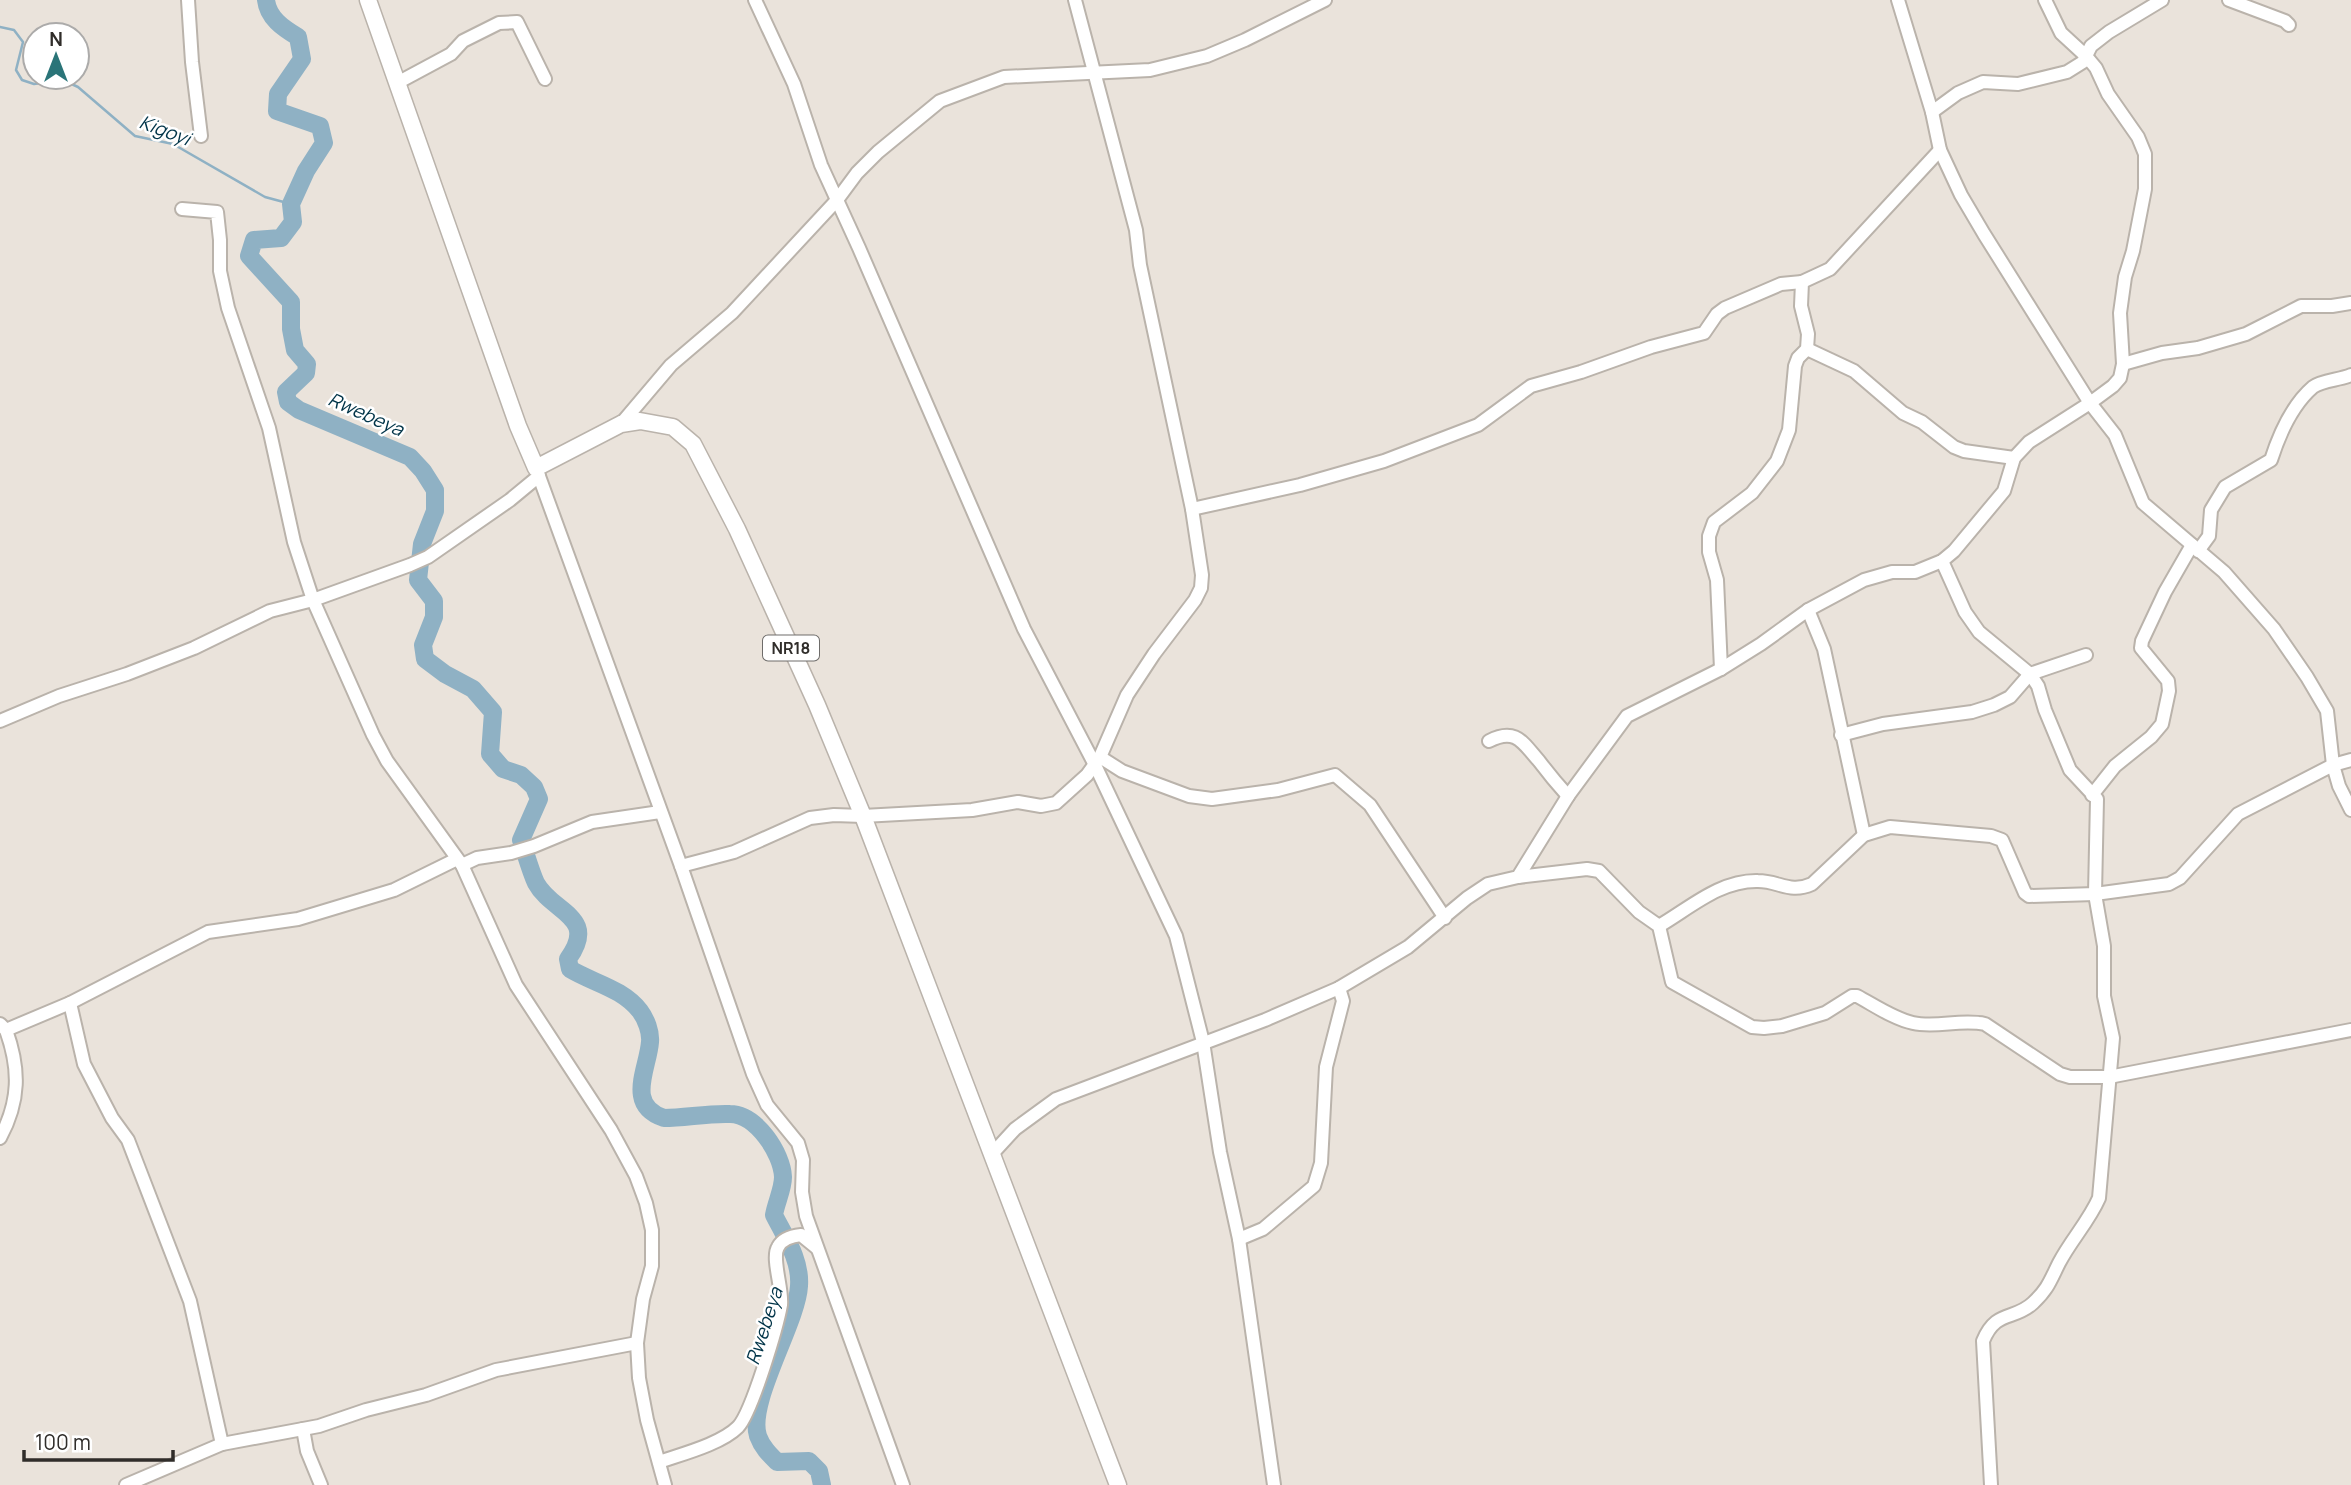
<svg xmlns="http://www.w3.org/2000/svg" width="2351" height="1485" font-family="Manrope,sans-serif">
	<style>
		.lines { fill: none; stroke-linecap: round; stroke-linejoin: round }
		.stream { stroke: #8fb1c4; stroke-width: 2.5 }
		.river { stroke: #8fb1c4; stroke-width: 18 }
		.minor-casing { stroke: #bab3ab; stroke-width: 16 }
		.major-casing { stroke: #bab3ab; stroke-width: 19 }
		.minor { stroke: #fff; stroke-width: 12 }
		.major { stroke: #fff; stroke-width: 16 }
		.labels { text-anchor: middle; stroke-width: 5; stroke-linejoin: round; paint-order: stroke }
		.shield { fill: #fff; stroke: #6e6c6a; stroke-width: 2 }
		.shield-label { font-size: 16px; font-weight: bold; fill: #302d2a }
		.water-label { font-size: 19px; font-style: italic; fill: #013448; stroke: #fff }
	</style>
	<rect width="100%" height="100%" fill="#eae3db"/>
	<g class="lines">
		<!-- stream -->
		<path class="stream" d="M0,27L14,30L23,42L16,70L22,80L34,84L63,80L78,87L135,136L173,144L265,197L291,204"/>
		<!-- river -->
		<path class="river" d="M266,0C268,18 283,28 298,37L302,59L278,94L277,111L320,126L324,143L306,171L291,204L293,222L281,238L254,240L249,256L291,302V329L295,350L307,364L306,373L286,392L288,402L299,410L410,457L423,471L435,490V511L422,544L418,580L434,601V617L423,645L425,659L445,674L473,689L493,712L490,754L503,769L521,775L534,787L539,799L521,840C526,854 530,870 536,883C552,913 599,916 568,959L570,969C593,983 622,988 640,1011C646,1019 651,1032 650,1042C648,1069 625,1105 664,1118C685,1118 708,1113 730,1114C756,1114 782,1153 783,1177C783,1189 776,1203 774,1215C785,1237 801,1260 799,1286C797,1323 747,1402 758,1436C762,1447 769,1454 777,1462L809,1461L819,1471L822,1485"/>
		<!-- minor casing -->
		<g class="minor-casing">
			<g id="minor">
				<path d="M188,0L192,62L201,136"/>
				<path d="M755,0L794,84L821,165L859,248L1024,629L1094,763L1176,936L1203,1042L1220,1152L1239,1239L1274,1485"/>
				<path d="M2045,0L2061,33L2086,56L2096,68L2108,94L2138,137L2145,154V189L2133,251L2125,277L2120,313L2123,364L2120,378L2113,386L2090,403L2115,435L2143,503L2224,572L2274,629L2307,677L2327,711L2333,765L2339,786L2351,810"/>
				<path d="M2229,0L2285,21L2289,25"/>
				<path d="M397,83L451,54L463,41L499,23L517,22L545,79"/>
				<path d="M1932,112L1958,93L1983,82L2018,84L2067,72L2083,62L2091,46L2109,32L2162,0"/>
				<path d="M182,209L217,212L220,240V271L228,308L269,428L294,542L313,600L373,735L387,761L462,865L516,985L611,1130L636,1176L646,1203L652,1230V1266L643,1299L637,1343L639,1378L647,1420L665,1485"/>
				<path d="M1807,349L1854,371L1903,413L1922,422L1954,447L1964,451L2014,458"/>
				<path d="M2123,364L2162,353L2198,348L2246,334L2301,306H2332L2351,303"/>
				<path d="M621,424L671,365L732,313L837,200L857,173L878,152L940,101L1004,77L1150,70L1207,56L1245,40L1325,0"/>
				<path d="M536,468L681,866L753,1074L767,1105L798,1143L803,1160L802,1192L806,1216L903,1485"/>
				<path d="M1192,509L1300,485L1384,461L1478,425L1531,386L1581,372L1651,347L1704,333L1717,314L1725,308L1781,284L1802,282"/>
				<path d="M2198,551L2209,536L2211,510L2225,487L2271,460C2279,435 2292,405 2313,387C2322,380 2340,380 2351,375"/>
				<path d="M1942,561L1965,612L1979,632L2030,674L2038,686L2045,710L2070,770L2097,799L2095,894L2104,946V996L2113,1038L2099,1198C2089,1221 2071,1240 2059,1263C2050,1281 2048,1289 2033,1303C2014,1321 1996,1309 1983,1341L1991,1485"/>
				<path d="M1808,610L1824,649L1864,835"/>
				<path d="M1721,669L1717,580L1709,552V536L1714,522L1752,493L1777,461L1789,430L1795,366L1798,358L1807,349L1808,334L1801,306L1802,282L1830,269L1940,150"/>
				<path d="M0,721L59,696L127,674L194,648L270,611L313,600L410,565L428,557L510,500L539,476"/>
				<path d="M1841,735L1883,724L1972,712L1994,705L2010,697L2030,674L2086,655"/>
				<path d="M1489,741C1516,727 1523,743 1539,761C1548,773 1558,785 1568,796"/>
				<path d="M1100,757L1122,771L1189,796L1212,799L1278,790L1335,775L1370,805L1445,918"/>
				<path d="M2092,795L2115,766L2151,737L2162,724L2169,691L2168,681L2141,648L2142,641L2165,592L2192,545"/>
				<path d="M462,865L477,858L511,853L534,846L592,822L660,812"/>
				<path d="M681,866L734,852L810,818L834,815L863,816L972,810L1018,802L1041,806L1056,803L1087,775L1100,757L1127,695L1154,654L1195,600L1201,588L1202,575L1192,509L1140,265L1136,230L1075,0"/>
				<path d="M1518,877L1587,869L1599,871L1639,912L1659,926L1672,982L1752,1027L1764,1028L1782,1026L1825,1013L1852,996H1857C1874,1005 1894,1019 1913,1023C1936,1028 1961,1019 1985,1024L2060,1074L2070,1077H2109L2351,1030"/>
				<path d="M1659,926C1690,908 1720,880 1758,881C1779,881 1790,894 1812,884L1864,835L1890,827L1991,836L2002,840L2025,893L2029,896L2095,894L2169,884L2180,878L2238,814L2333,765L2351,760"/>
				<path d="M70,1003L84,1064L112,1118L128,1140L190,1301L222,1444"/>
				<path d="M0,1024L6,1030L70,1003L208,932L298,919L394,890L457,859"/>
				<path d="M0,1138C20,1101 20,1069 6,1030"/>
				<path d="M992,1154L1015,1129L1056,1099L1265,1020L1339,988L1408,947L1467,898L1488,884L1518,877L1568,796L1627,716L1721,669L1761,644L1808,610L1864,580L1892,572H1915L1942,561L1954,551L2004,491L2014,458L2029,442L2090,403L1984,234L1961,195L1940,150L1932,112L1898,0"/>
				<path d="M1239,1239L1263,1229L1314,1186L1321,1163L1326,1067L1343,1001L1339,988"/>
				<path d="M303,1429L307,1451L321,1485"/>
				<path d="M659,1462C682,1454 721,1444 738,1427C752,1412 777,1327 781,1305C783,1289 771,1258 778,1247C782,1239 792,1236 801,1235L817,1248"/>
				<path d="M126,1485L222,1444L319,1426L366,1410L426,1395L496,1370L637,1343"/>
			</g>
		</g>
		<!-- major casing -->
		<g class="major-casing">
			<path id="major" d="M368,0L518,426L536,468L621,424L640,421L673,427L693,444L737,529L817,705L863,816L1118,1485"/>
		</g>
		<!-- minor -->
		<use href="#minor" class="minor"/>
		<!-- major -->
		<use href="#major" class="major"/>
	</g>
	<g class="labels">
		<!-- shield labels -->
		<rect class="shield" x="763" y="635.5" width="56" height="25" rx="5"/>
		<g class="shield-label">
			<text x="791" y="654">NR18</text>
		</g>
		<!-- water labels -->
		<g class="water-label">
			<text transform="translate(165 130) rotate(21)" y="7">Kigoyi</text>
			<text transform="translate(366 414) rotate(24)" y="7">Rwebeya</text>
			<text transform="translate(764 1326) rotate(-72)" y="7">Rwebeya</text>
		</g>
	</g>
	<!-- north arrow -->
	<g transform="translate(56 56)"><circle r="33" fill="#ffffff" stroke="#acabaa" stroke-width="2"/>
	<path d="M0-5L12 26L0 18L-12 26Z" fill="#2a7478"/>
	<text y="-10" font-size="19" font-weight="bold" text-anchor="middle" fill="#302d2a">N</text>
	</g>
	<!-- scale -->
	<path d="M24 1450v10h149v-10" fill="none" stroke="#302d2a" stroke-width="3.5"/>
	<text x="35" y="1450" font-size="21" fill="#302d2a" stroke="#ffffff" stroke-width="5" paint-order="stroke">100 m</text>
</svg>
